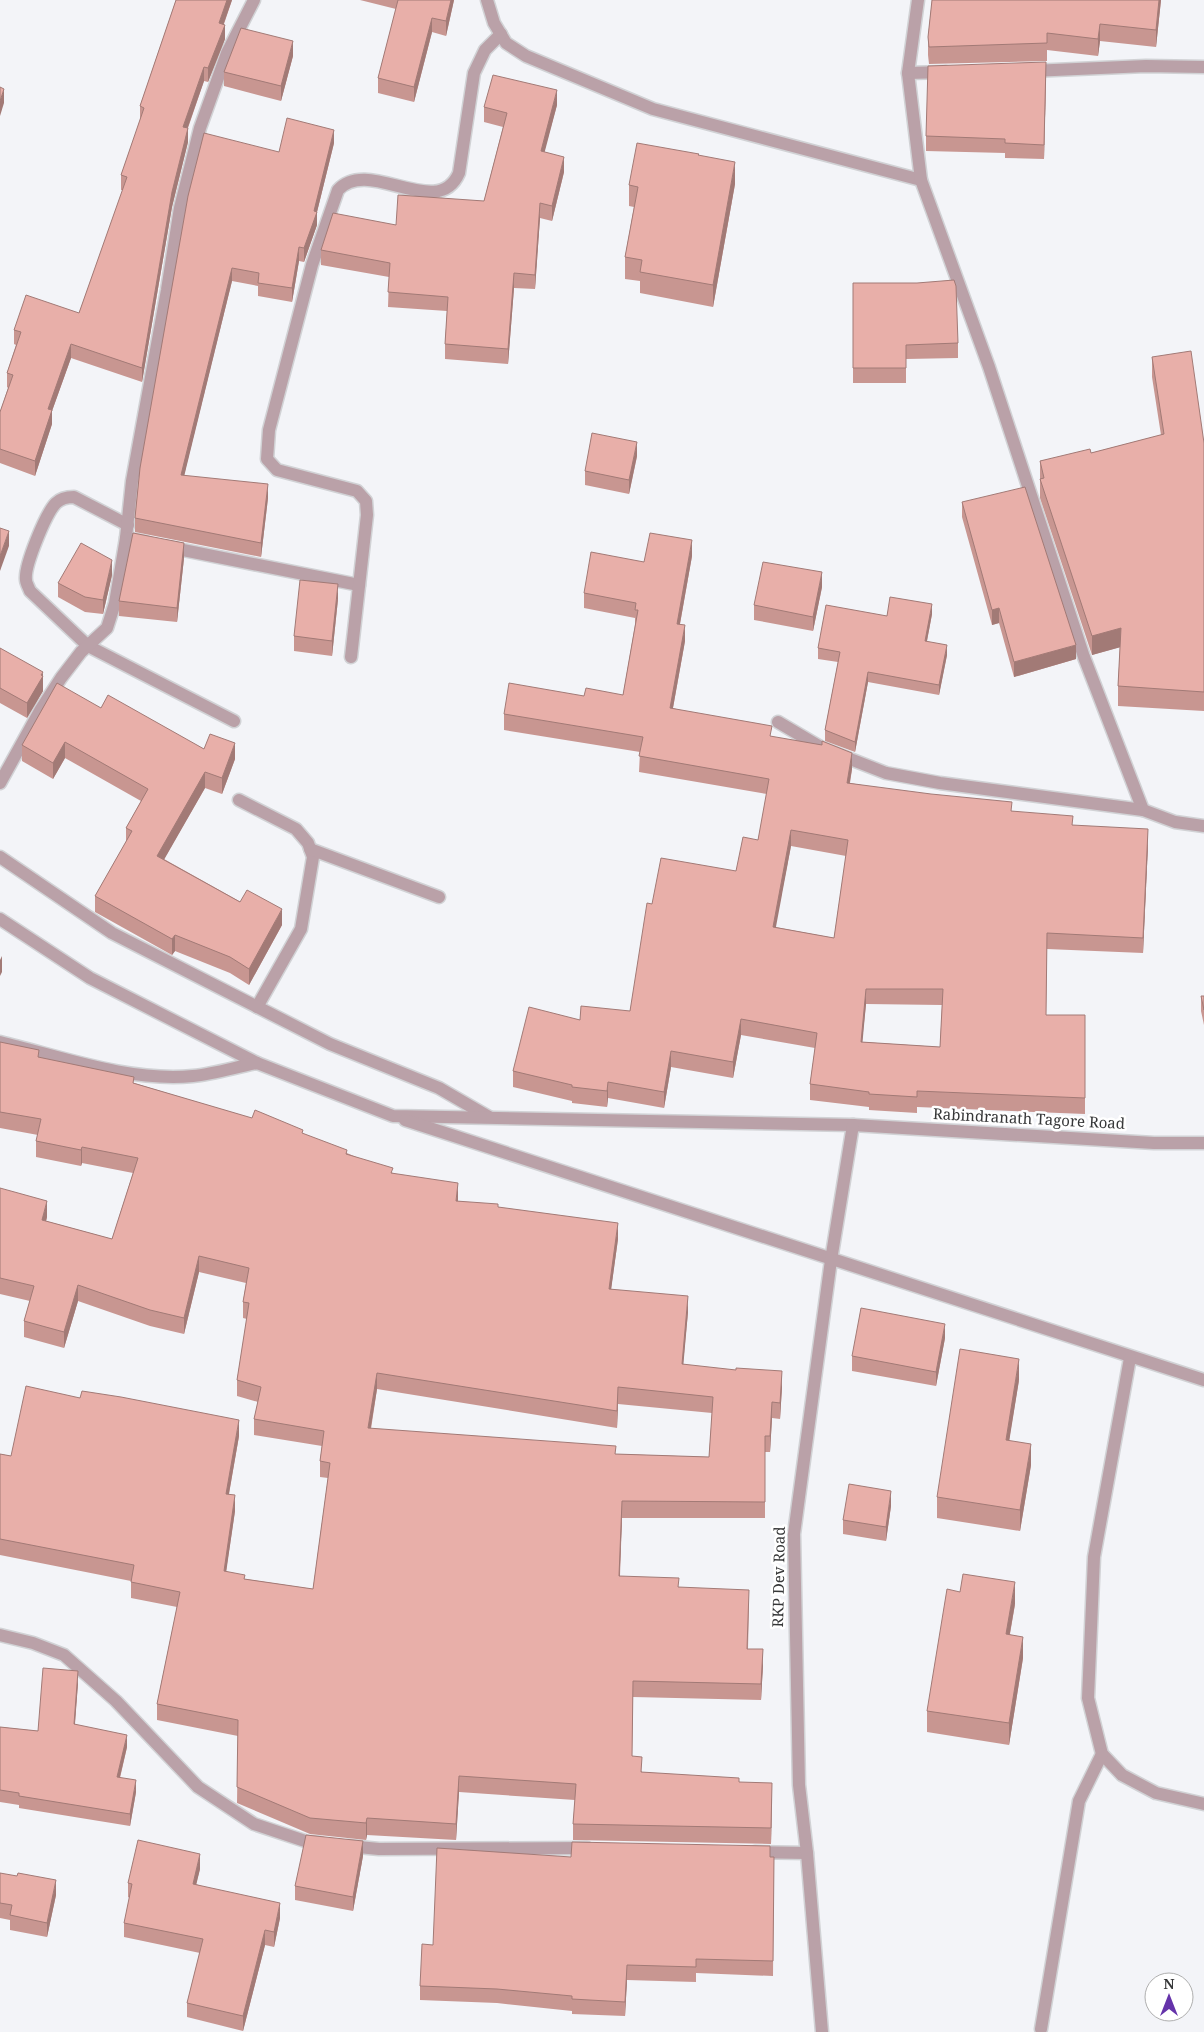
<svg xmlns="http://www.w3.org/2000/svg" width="1204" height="2032" font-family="'Noto Serif',serif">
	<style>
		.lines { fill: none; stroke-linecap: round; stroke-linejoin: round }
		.minor-casing { stroke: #d1d2d5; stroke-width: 15 }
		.minor { stroke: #baa1a8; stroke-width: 12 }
		.wall { fill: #c89691; fill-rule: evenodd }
		.shaded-wall { fill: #a27a76 }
		.building { fill: #e8afa9; stroke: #a27a76; fill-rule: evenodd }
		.labels { text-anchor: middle; stroke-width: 5; stroke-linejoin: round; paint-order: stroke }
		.street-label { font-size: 15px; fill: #363738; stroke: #fff }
	</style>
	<rect width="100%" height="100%" fill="#f3f4f8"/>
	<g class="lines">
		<!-- minor casing -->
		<g class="minor-casing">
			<g id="minor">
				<path d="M487,0L494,23L506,43L526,56L653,109L921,180"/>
				<path d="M918,0L908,73L921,180L989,367L1084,657L1143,810L1175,822L1204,826"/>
				<path d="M1031,71L1146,66L1204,67"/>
				<path d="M908,73L946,72"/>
				<path d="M128,525L74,497C67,497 61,498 56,503C46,513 24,566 26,580C26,583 29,588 30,591L88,646L234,721"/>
				<path d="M146,542L126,538L132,481L167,290L180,208L200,128L227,53L254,0"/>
				<path d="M168,547L359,585"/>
				<path d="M351,657L367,515L366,501L357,491L277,470L267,459L269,430L312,265L338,190C369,156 438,222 459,173L474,73L485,50L501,34"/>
				<path d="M778,722L822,748L886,773L940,783L1143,810"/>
				<path d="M0,783L41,709L61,678L81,652L107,628L115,603L126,538"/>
				<path d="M239,800L296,829L308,843L313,857L301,929L257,1007"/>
				<path d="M310,849L439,897"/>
				<path d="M0,857L112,933L330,1044L439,1088L489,1117"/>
				<path d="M0,919L90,978L257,1063L393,1116L853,1125L1154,1143H1204"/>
				<path d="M0,1042C62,1057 128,1082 193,1076C214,1074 236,1067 257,1063"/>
				<path d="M405,1120L1204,1380"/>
				<path d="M1130,1358L1094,1557L1088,1698L1102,1754L1122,1775L1156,1793L1204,1804"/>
				<path d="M0,1635L33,1643L64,1655L116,1701L198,1787L254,1824L308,1842L320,1843"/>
				<path d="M348,1846L379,1849L587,1848"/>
				<path d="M755,1852L807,1853"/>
				<path d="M1041,2029L1079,1801L1102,1754"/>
				<path d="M822,2032L807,1853L799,1785L794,1534L831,1260L853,1125"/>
			</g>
		</g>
		<!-- minor -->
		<use href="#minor" class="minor"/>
	</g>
	<!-- wall -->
	<g class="wall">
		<path d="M176,0H232L224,24L225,39L208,82L204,81L188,128V142L172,207L142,382L71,358L52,411V424L35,476L0,463V412L8,388L7,387V373L16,345L14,344V330L79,313L123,190H121V175L140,121V106Z"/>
		<path d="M360,0H454L446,36L432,32L414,102L378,93V78L396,9Z"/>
		<path d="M932,0H1161L1156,47L1100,41L1098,56L1047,50V61L929,64L928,55V37Z"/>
		<path d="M293,56L281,101L224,86V72Z"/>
		<path d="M1046,77L1044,159L1005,158V153L926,151V136Z"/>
		<path d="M557,105L544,152L564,172L552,221L540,218L535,289L514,288L508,364L445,359V344L447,311L388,307L389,277L321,265V250L396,225L484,201L503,127L484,122V107Z"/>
		<path d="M334,143L317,212V225L304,262L299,261L292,302L258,296V286L232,281L184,475L268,498L261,557L135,532V518L140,468L279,152Z"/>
		<path d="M699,156L735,184L713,307L640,293V281L625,279V257L634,207L629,206V185Z"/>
		<path d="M853,283L958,343V358L906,359V383H853Z"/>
		<path d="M1152,357L1204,443V711L1118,706V686L1120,647L1092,655L1040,498V461L1091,453L1161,435L1152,377Z"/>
		<path d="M637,456L629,494L585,485V471Z"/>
		<path d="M962,502L1076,659L1014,677L999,623L992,625L962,517Z"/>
		<path d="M692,556L680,624L685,641L673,708L772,737L852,769L850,783L1012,811L1073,825L1148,845L1143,953L1047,949L1046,1015H1085V1114L917,1107V1113L869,1110V1107L810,1100V1084L815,1048L741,1035L733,1078L671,1067L664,1108L608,1098L607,1107L572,1103V1101L513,1087V1071L580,1020L630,1011L652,904L736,871L758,840L767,794L639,772L640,752L504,730V714L584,696L623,695L635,625V618L584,608V593L644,562ZM791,846L846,856L834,938L775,927ZM866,1004L942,1005L940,1047L862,1042Z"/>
		<path d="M184,558L177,622L119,616V601Z"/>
		<path d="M112,575L103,614L85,612L58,597V583Z"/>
		<path d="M822,587L813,631L754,620V605Z"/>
		<path d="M338,599L332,656L294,651V636Z"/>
		<path d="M932,614L927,641L947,655L939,695L868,682L855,752L825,741V730L838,662L818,659V648L887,616Z"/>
		<path d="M0,648L43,676V691L27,718L0,703Z"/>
		<path d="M101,708L204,749L235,759L222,794L205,788L164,859L282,925L249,985L230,973L175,951L172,955L95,912V896L126,842V828L141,801L65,758L53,779L22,761V745Z"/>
		<path d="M1201,996H1204V1025L1201,1011Z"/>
		<path d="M0,1042L39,1057L134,1083L303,1134L393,1173L458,1199V1201L498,1207L618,1239L611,1289L688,1312L683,1364L782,1387L780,1419L772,1418L770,1452H765V1518H622L620,1576L679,1587L749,1606L748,1649L763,1665L761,1700L633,1697L632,1756L642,1772L739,1782L772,1799L771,1844L573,1840V1824L575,1800L459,1792L456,1840L367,1835L366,1840L310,1834L237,1803L238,1736L157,1720V1704L177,1607L131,1598V1581L0,1555V1454L11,1456L239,1436L229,1494L235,1511L226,1571L245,1579L313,1589L328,1478L320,1477V1461L322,1446L254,1435V1419L258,1402L237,1396V1380L247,1319L243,1318V1302L246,1283L199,1272L184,1334L150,1326L78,1301L64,1348L24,1337V1321L30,1301L0,1294V1188L47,1217L46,1221L112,1239L133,1173L82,1163L81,1166L36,1157V1141L38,1135L0,1128ZM377,1389L617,1428L618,1404L712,1413L709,1457L616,1454L371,1429Z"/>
		<path d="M945,1338L936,1386L852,1371V1356Z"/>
		<path d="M1019,1380L1009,1440L1031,1465L1020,1531L937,1518V1497Z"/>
		<path d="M891,1506L886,1541L843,1534V1520Z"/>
		<path d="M1015,1604L1010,1634L1023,1658L1009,1745L927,1732V1711Z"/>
		<path d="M78,1683L75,1724L127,1747L120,1778L136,1792L130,1826L19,1808V1805L0,1802V1727L38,1731Z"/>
		<path d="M363,1856L353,1911L295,1900V1886Z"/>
		<path d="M571,1857H774L773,1976L696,1973V1982L627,1980L625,2016L572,2014V2011L497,2003L420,2000V1986L433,1945Z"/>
		<path d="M200,1869L196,1884L280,1918L274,1947L265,1945L243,2031L187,2017V2003L200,1953L124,1937V1923L130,1898L128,1897V1883Z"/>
		<path d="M0,1873L56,1895L47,1937L10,1930V1920L0,1918Z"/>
	</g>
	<!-- shaded-wall -->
	<g class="shaded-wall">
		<path d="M227,0H232L219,37V23Z"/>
		<path d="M451,0H454L446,36V21Z"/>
		<path d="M1159,0H1161L1156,47V30Z"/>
		<path d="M432,18V32L414,102V87Z"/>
		<path d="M1100,24V41L1098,56V39Z"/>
		<path d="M225,25V39L208,82V68Z"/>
		<path d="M293,41V56L281,101V86Z"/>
		<path d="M1046,62V77L1044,159V145Z"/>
		<path d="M204,67V81L183,141V127Z"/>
		<path d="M4,89V103L0,116V101Z"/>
		<path d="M557,90V105L541,166V151Z"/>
		<path d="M188,128V142L172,207L142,382V368L172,192Z"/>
		<path d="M334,130V143L317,212V225L304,262V248Z"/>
		<path d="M564,157V172L552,221V206Z"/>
		<path d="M735,162V184L713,307V285Z"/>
		<path d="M540,203V218L535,289V275Z"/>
		<path d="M299,247V261L292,302V288Z"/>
		<path d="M232,268V281L181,489V475Z"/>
		<path d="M514,273V288L508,364V349Z"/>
		<path d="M71,344V358L52,411V424L35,476V461L48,409Z"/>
		<path d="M637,442V456L629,494V480Z"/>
		<path d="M268,484V498L261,557V543Z"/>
		<path d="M9,531V546L0,571V556Z"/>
		<path d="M692,540V556L677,640V624Z"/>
		<path d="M184,543V558L177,622V608Z"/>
		<path d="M112,560V575L103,614V600Z"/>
		<path d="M822,572V587L813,631V617Z"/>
		<path d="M338,584V599L332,656V641Z"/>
		<path d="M932,604V614L925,651V641Z"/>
		<path d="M999,608V623L992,625V610Z"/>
		<path d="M685,625V641L670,724V708Z"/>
		<path d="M1121,628V647L1092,655V636Z"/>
		<path d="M947,645V655L939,695V685Z"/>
		<path d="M1076,645V659L1014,677V662Z"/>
		<path d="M43,672V691L27,718V703Z"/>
		<path d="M868,672V682L855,752V742Z"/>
		<path d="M65,742V758L53,779V763Z"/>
		<path d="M235,743V759L222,794V778Z"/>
		<path d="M852,753V769L847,798V783Z"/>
		<path d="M205,772V788L157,872V856Z"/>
		<path d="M1148,829V845L1143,953V938Z"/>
		<path d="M791,830V846L773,943V927Z"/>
		<path d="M282,909V925L249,985V969Z"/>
		<path d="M175,935V951L172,955V939Z"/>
		<path d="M2,956V972L0,976V960Z"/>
		<path d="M866,989V1004L861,1058V1042Z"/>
		<path d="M741,1019V1035L733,1078V1062Z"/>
		<path d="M671,1051V1067L664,1108V1092Z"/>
		<path d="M608,1082V1098L607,1107V1091Z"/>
		<path d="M82,1147V1163L81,1166V1150Z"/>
		<path d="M458,1183V1199L456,1217V1201Z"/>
		<path d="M47,1201V1217L42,1237V1220Z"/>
		<path d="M618,1223V1239L609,1305V1289Z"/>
		<path d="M199,1256V1272L184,1334V1318Z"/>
		<path d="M78,1285V1301L64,1348V1332Z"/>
		<path d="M688,1296V1312L682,1380V1364Z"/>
		<path d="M945,1324V1338L936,1386V1372Z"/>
		<path d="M1019,1359V1380L1006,1461V1440Z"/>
		<path d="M782,1371V1387L780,1419V1403Z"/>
		<path d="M377,1373V1389L368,1444V1428Z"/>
		<path d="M618,1387V1404L617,1428V1411Z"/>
		<path d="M772,1402V1418L770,1452V1436Z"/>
		<path d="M239,1420V1436L226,1510V1494Z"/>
		<path d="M1031,1444V1465L1020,1531V1510Z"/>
		<path d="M891,1491V1506L886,1541V1527Z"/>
		<path d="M235,1495V1511L224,1587V1571Z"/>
		<path d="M622,1501V1518L619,1592V1576Z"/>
		<path d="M1015,1582V1604L1006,1655V1634Z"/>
		<path d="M1023,1637V1658L1009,1745V1723Z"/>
		<path d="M763,1649V1665L761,1700V1684Z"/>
		<path d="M78,1671V1683L74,1735V1724Z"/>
		<path d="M127,1735V1747L117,1789V1777Z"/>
		<path d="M459,1776V1792L456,1840V1824Z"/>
		<path d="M136,1780V1792L130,1826V1814Z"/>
		<path d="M772,1783V1799L771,1844V1828Z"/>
		<path d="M367,1818V1835L366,1840V1823Z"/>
		<path d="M363,1841V1856L353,1911V1897Z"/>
		<path d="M200,1854V1869L193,1898V1884Z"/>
		<path d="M56,1880V1895L47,1937V1923Z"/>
		<path d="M280,1903V1918L274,1947V1932Z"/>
		<path d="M265,1930V1945L243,2031V2016Z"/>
		<path d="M627,1965V1980L625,2016V2002Z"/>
	</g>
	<!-- building -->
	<g class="building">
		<path d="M176,0H227L219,23L225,25L208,68L204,67L183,127L188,128L172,192L142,368L71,344L48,409L52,410L35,461L0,449V412L13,375L7,373L21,332L14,330L26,295L79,313L127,177L121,175L144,108L140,106Z"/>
		<path d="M398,0H451L446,21L432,18L414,87L378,78Z"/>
		<path d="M932,0H1159L1156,30L1100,24L1098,39L1047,33V43L929,47L928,37Z"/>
		<path d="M241,28L293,41L281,86L224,72Z"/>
		<path d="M1046,62L1044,145L1005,143V139L926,136L928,66Z"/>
		<path d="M493,75L557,90L541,151L564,157L552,206L540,203L535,275L514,273L508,349L445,344L448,297L388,292L390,263L321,250L333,213L396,225L398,195L484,201L507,113L484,107Z"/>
		<path d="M0,87L4,89L0,101Z"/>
		<path d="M287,118L334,130L314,211L317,212L304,248L299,247L292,288L258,283L259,273L232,268L181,475L268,484L261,543L135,518L140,468L188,196L204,133L279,152Z"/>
		<path d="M637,143L699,154L698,155L735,162L713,285L640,272L642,260L625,257L638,187L629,185Z"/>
		<path d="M954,280L956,286L958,343L906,345V368H853V283H917Z"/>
		<path d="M1191,351L1204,443V692L1118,686L1121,628L1092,636L1040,479L1044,478L1040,461L1090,449L1091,453L1164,434L1152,357Z"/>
		<path d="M592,433L637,442L629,480L585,471Z"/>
		<path d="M1025,487L1076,645L1014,662L999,608L992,610L962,502Z"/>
		<path d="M0,528L9,531L0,556Z"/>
		<path d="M133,533L184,543L177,608L119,601Z"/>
		<path d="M650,533L692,540L677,624L685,625L670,708L772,726L770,736L822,745V741L852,753L847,783L931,794L1012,802L1011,811L1073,816L1072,825L1148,829L1143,938L1047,933L1046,1015H1085V1098L917,1091V1097L869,1094V1092L810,1084L817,1033L741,1019L733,1062L671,1051L664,1092L608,1082L607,1091L572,1087V1085L513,1071L529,1007L580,1020L581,1006L630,1011L647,903L652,904L661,858L736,871L743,837L758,840L769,779L639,756L643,737L504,714L509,683L584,696L586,688L623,695L638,610H635L636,603L584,593L591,552L644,562ZM791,830L848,840L834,938L773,927ZM866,989H943L940,1047L861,1042Z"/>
		<path d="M81,543L112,560L103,600L85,597L58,583Z"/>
		<path d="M763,562L822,572L813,617L754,605Z"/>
		<path d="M300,580L338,584L332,641L294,636Z"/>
		<path d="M890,597L932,604L925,641L947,645L939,685L868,672L855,742L825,730L840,652L818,648L826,605L887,616Z"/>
		<path d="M0,648L43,672L41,675L43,676L27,703L0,688Z"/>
		<path d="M57,683L101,708L108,695L204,749L210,734L235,743L222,778L205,772L157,856L240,902L247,890L282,909L249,969L230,957L175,935L172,939L95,896L132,831L126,828L148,789L65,742L53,763L22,745Z"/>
		<path d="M1201,996H1204V1010Z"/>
		<path d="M0,1042L39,1050L38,1057L134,1077L133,1083L252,1118L255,1110L303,1130L302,1133L347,1150L346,1154L393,1168L391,1173L458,1183L456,1201L498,1204V1207L618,1223L609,1289L688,1296L682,1364L736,1370V1368L782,1371L780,1403L772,1402L770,1436H765V1502L622,1501L619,1576L679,1578L678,1587L749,1590L747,1649H763L761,1684L633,1681L632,1756L642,1757L641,1772L739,1778V1782L772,1783L771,1828L573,1824L576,1784L459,1776L456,1824L367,1818L366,1823L310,1818L237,1787L238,1720L157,1704L180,1592L131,1582L134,1565L0,1539V1454L11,1456L26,1386L80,1398L82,1391L121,1397L239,1420L226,1494L235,1495L224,1571L245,1575L244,1579L313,1589L330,1463L320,1461L324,1431L254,1419L261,1387L237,1380L249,1303L243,1302L249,1268L199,1256L184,1318L150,1310L78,1285L64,1332L24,1321L34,1286L0,1278V1188L47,1201L42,1220L112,1239L138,1158L82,1147L81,1150L36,1141L41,1119L0,1112ZM377,1373L617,1411L618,1387L713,1397L709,1457L615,1454L616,1446L368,1428Z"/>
		<path d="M861,1308L945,1324L936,1372L852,1356Z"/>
		<path d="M960,1349L1019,1359L1006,1440L1031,1444L1020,1510L937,1497Z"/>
		<path d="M849,1484L891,1491L886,1527L843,1520Z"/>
		<path d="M963,1574L1015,1582L1006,1634L1023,1637L1009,1723L927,1711L947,1589L960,1592Z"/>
		<path d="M43,1668L78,1671L74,1724L127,1735L117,1777L136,1780L130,1814L19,1796V1793L0,1790V1727L38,1731Z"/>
		<path d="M306,1835L363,1841L353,1897L295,1886Z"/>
		<path d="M138,1840L200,1854L193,1884L280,1903L274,1932L265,1930L243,2016L187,2003L203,1939L124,1923L132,1884L128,1883Z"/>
		<path d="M572,1842L770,1846V1857H774L773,1961L696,1959V1967L627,1965L625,2002L572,1999V1996L497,1989L420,1986L422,1944L433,1945L437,1848L571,1857Z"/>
		<path d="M0,1873L17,1876L18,1873L56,1880L47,1923L10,1915L12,1905L0,1903Z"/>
	</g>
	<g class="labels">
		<!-- street labels -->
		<g class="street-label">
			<text transform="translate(1029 1119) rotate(3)" y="5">Rabindranath Tagore Road</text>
			<text transform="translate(779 1577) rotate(-89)" y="5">RKP Dev Road</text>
		</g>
	</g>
	<!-- north arrow -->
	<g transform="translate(1169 1997)"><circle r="24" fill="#ffffff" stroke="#afafaf"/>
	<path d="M0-4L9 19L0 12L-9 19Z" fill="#6533aa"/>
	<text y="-8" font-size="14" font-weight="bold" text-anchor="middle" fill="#363738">N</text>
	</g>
</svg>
